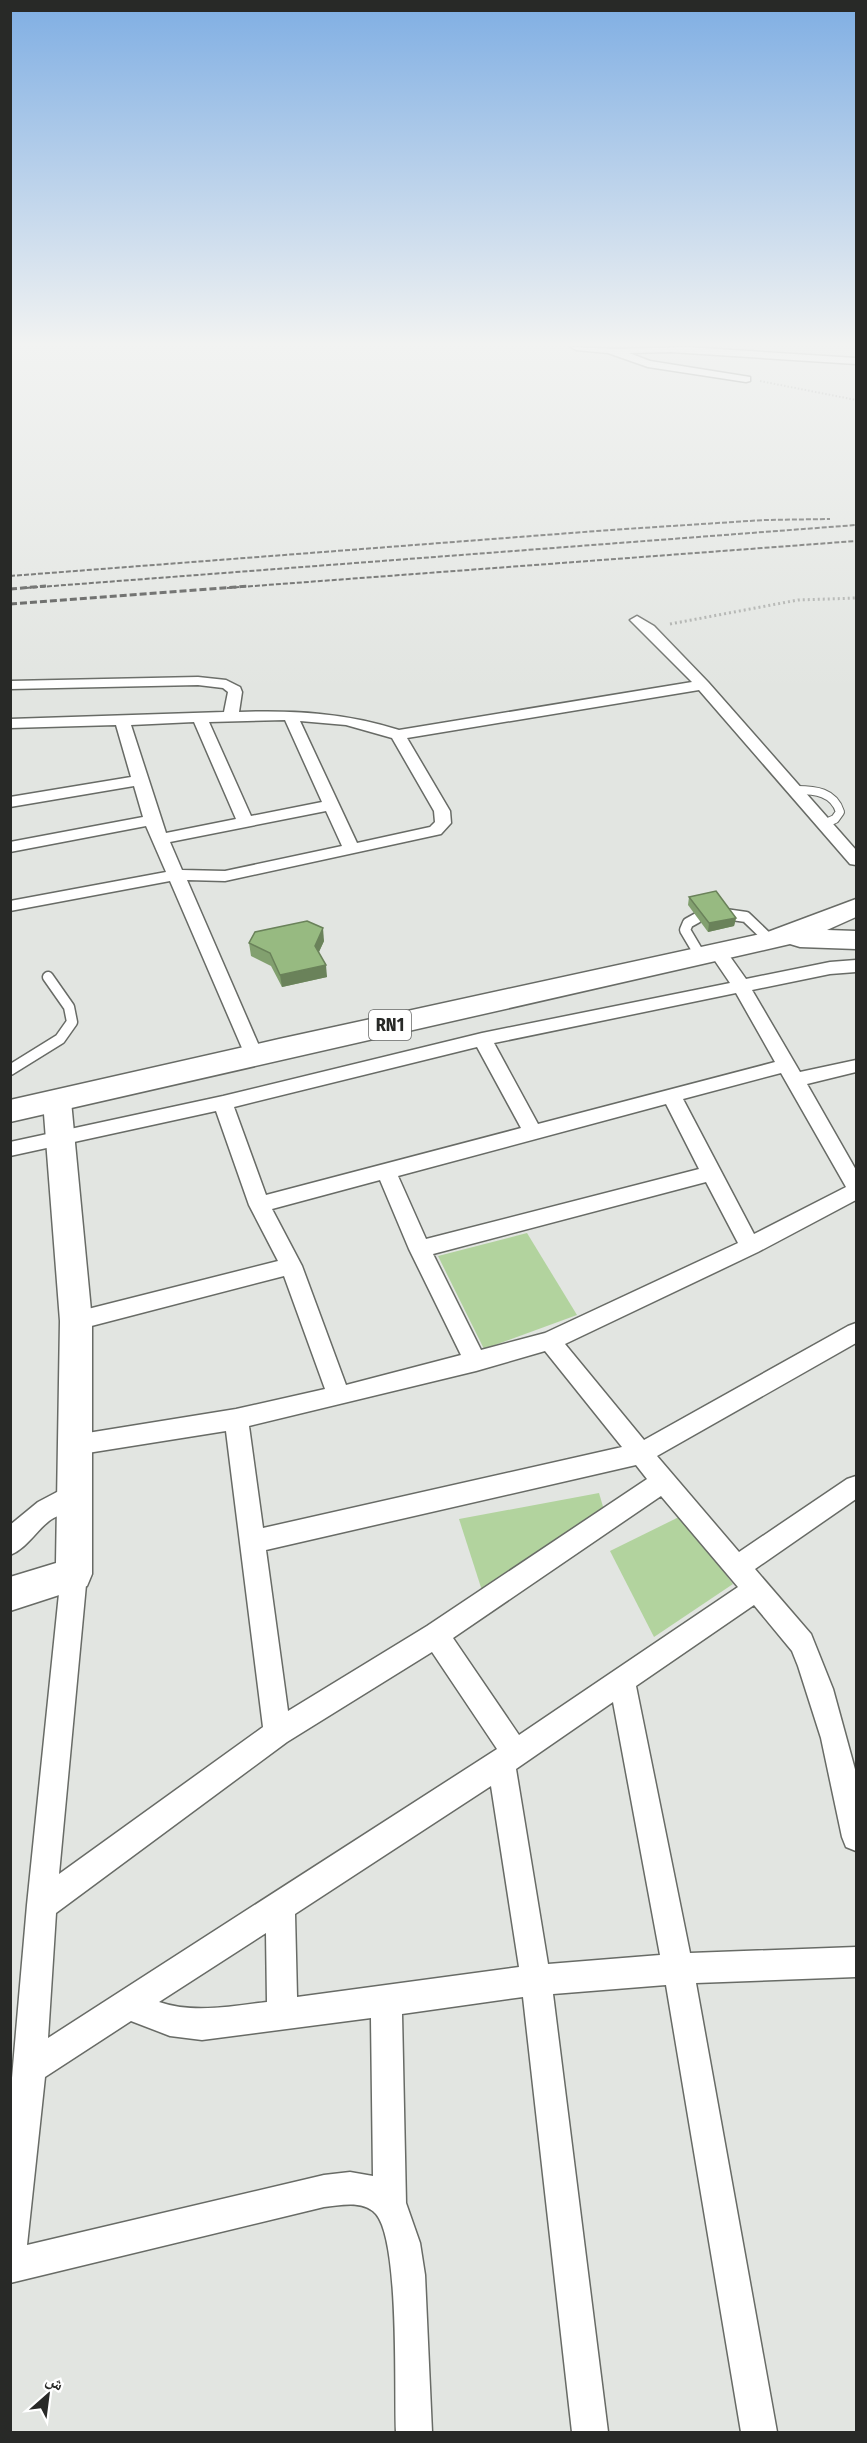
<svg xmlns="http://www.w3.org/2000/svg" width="867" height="2443" font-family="'Fira Sans Condensed','Noto Naskh Arabic',sans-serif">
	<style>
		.green { fill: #b2d39e }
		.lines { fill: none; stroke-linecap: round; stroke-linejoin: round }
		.lane-far1-casing { stroke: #686b66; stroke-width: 10 }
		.lane-casing { stroke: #686b66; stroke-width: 13 }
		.street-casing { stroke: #686b66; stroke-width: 3 }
		.secondary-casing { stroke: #686b66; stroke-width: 3 }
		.primary-casing { stroke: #686b66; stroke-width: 3 }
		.path-far1 { stroke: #a7a9a6; stroke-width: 2; stroke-dasharray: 1.5 2; stroke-linecap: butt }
		.path { stroke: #a7a9a6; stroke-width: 3; stroke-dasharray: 2 3; stroke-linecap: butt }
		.lane-far1 { stroke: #fff; stroke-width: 8 }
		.lane { stroke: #fff; stroke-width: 10 }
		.street { fill: #fff; fill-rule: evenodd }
		.secondary { fill: #fff; fill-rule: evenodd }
		.primary { fill: #fff; fill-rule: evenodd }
		.rail-far1 { stroke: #434442; stroke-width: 2; stroke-dasharray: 5 2; stroke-linecap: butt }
		.rail { stroke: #434442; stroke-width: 3; stroke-dasharray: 7 3; stroke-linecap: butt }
		.wall { fill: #82a06f }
		.shaded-wall { fill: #6a825a }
		.building { fill: #97ba81; stroke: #6a825a; stroke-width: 1.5 }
		.labels { text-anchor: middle; stroke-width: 4.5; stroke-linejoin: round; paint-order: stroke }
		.shield { fill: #fff; stroke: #686968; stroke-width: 1.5 }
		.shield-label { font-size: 18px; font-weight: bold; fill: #282927 }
	</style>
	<rect width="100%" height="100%" fill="#e2e5e1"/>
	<!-- green -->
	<g class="green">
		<path d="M527,1233L577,1315L484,1349L438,1256Z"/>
		<path d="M599,1493L604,1510L486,1603L459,1519Z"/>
		<path d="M681,1516L733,1584L654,1637L610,1551Z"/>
	</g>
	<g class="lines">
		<!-- lane-far1 casing -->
		<g class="lane-far1-casing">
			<path id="lane-far1" d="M797,790C815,790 834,792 840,812L835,819L826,823"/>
		</g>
		<!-- lane casing -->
		<g class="lane-casing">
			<g id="lane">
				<path d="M725,914L746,917L771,941"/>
				<path d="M697,918L688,923L685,930L701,957"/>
				<path d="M10,1070L60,1039L72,1022L69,1007L48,977"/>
			</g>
		</g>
		<!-- street casing -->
		<g class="street-casing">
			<g id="street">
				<path d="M571,347L616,349L687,347L856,358V364L671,352L629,353L650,361L750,377V381L746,382L648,367L608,353L576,350Z"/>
				<path d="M637,616L654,626L708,682L856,850V865L850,864L699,690L407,738L450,811L451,823L441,834L225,881L187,880L263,1055L261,1060L254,1061L247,1060L245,1055L170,881L10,911V901L166,872L146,826L10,852V842L143,817L134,786L10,807V797L131,777L116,725L10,728V719L224,712L228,692L223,688L198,685L10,689V681L198,677L226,680L240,687L242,692L239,712C294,710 347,713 399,730L692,682L630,620ZM285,720L322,802L251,816L209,722ZM300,721L346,725L392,738L434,811L435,822L430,827L357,843ZM194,722L236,819L166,833L131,725ZM326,811L342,846L225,871L182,870L170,842Z"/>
				<path d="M718,946L724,948L746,979L830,962L856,960V972L830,974L752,990L800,1072L856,1060V1072L807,1084L856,1170V1200L758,1252L565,1344L644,1440L848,1326L856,1323V1343L657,1456L739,1552L847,1479L856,1476V1499L755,1569L811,1634L833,1689L856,1773V1851L846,1847L842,1837L821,1738L798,1666L792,1651L754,1605L636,1686L690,1953L856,1947V1977L696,1983L777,2432H741L666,1985L553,1994L608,2432H572L523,1997L402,2014L406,2203L420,2243L425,2275L432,2432H396C394,2391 400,2242 376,2214C364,2200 341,2205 324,2207L10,2283V2101L27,1905L61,1574L65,1566L74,1563L83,1566L87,1574L59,1874L263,1727L226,1431L75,1455L67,1452L63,1445L67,1438L75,1435L236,1409L325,1389L284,1276L76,1330L68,1327L65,1321L68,1315L76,1312L278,1261L249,1205L216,1111L10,1156V1142L223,1096L482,1033L730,983L709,952L712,948ZM736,993L775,1062L538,1124L494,1043ZM477,1047L521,1128L266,1195L234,1107ZM781,1073L846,1187L754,1234L683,1099ZM666,1104L699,1169L426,1239L398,1176ZM380,1180L409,1249L461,1355L346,1385L302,1266L272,1209ZM706,1182L738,1243L545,1333L481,1350L433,1254ZM545,1351L622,1447L263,1528L249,1426L476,1371ZM636,1465L647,1479L427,1626L288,1711L266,1550ZM661,1496L738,1587L519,1735L453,1638ZM432,1652L497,1749L48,2038L56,1913L287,1742ZM613,1702L660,1955L548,1964L516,1769ZM491,1786L519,1967L297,1997L295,1914ZM266,1933L267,2002C231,2006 194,2014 159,2002ZM371,2018L373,2176L350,2172L324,2175L27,2245L45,2077L131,2021L170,2036L202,2040Z"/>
				<path d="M74,1483L83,1486L86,1494C80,1507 61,1513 49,1521C36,1531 26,1549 10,1555V1525L38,1502Z"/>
			</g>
		</g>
		<!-- secondary casing -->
		<g class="secondary-casing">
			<path id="secondary" d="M57,1091L67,1094L71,1101L92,1321V1574L87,1586L10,1611V1577L56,1563L60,1321L43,1101L47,1094Z"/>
		</g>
		<!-- primary casing -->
		<g class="primary-casing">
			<path id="primary" d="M856,899V917L827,930L856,931V949L800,947L790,944L10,1122V1100L279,1039L765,933Z"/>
		</g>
		<!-- path-far1 -->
		<path class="path-far1" d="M760,381L856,400"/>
		<!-- path -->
		<path class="path" d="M670,624L798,600L856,598"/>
		<!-- lane-far1 -->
		<use href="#lane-far1" class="lane-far1"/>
		<!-- lane -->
		<use href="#lane" class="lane"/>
		<!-- street -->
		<use href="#street" class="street"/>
		<!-- secondary -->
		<use href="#secondary" class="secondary"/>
		<!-- primary -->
		<use href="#primary" class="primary"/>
		<!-- rail-far1 -->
		<g class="rail-far1">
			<path d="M10,576L610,530L764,520L830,519"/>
			<path d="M26,588L856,525"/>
			<path d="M227,588L856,541"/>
		</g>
		<!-- rail -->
		<g class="rail">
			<path d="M10,589L46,586"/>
			<path d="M10,604L248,586"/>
		</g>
	</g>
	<!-- wall -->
	<g class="wall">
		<path d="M689,897L736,918L734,926L708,932L688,905Z"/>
		<path d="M324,941L319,952L327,977L282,987L271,966L251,956L249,943Z"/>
	</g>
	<!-- shaded-wall -->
	<g class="shaded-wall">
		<path d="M736,918L734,926L708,932L709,923Z"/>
		<path d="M323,928L324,941L316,958L315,946Z"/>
		<path d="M326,965L327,977L282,987L280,975Z"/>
	</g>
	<!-- building -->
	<g class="building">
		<path d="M716,891L736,918L709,923L689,897Z"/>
		<path d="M307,921L323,928L315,946L326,965L280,975L270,953L249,943L255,932Z"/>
	</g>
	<!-- sky -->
	<linearGradient id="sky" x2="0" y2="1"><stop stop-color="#7faee3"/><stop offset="0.5" stop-color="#f2f3f2"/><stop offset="1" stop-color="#f2f3f2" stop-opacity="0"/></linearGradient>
	<rect width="867" height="689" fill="url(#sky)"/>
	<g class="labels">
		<!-- shield labels -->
		<rect class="shield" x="369" y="1010" width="42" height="30" rx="4.5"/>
		<g class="shield-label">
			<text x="390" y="1031">RN1</text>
		</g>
	</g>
	<!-- border -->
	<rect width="867" height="2443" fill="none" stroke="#282927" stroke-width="24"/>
	<!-- north arrow -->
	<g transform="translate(48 2395) rotate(28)" stroke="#ffffff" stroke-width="4.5" paint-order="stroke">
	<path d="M0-4.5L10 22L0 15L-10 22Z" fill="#282927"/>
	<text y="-9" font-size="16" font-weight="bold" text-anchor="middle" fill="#282927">ش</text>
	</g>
</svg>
